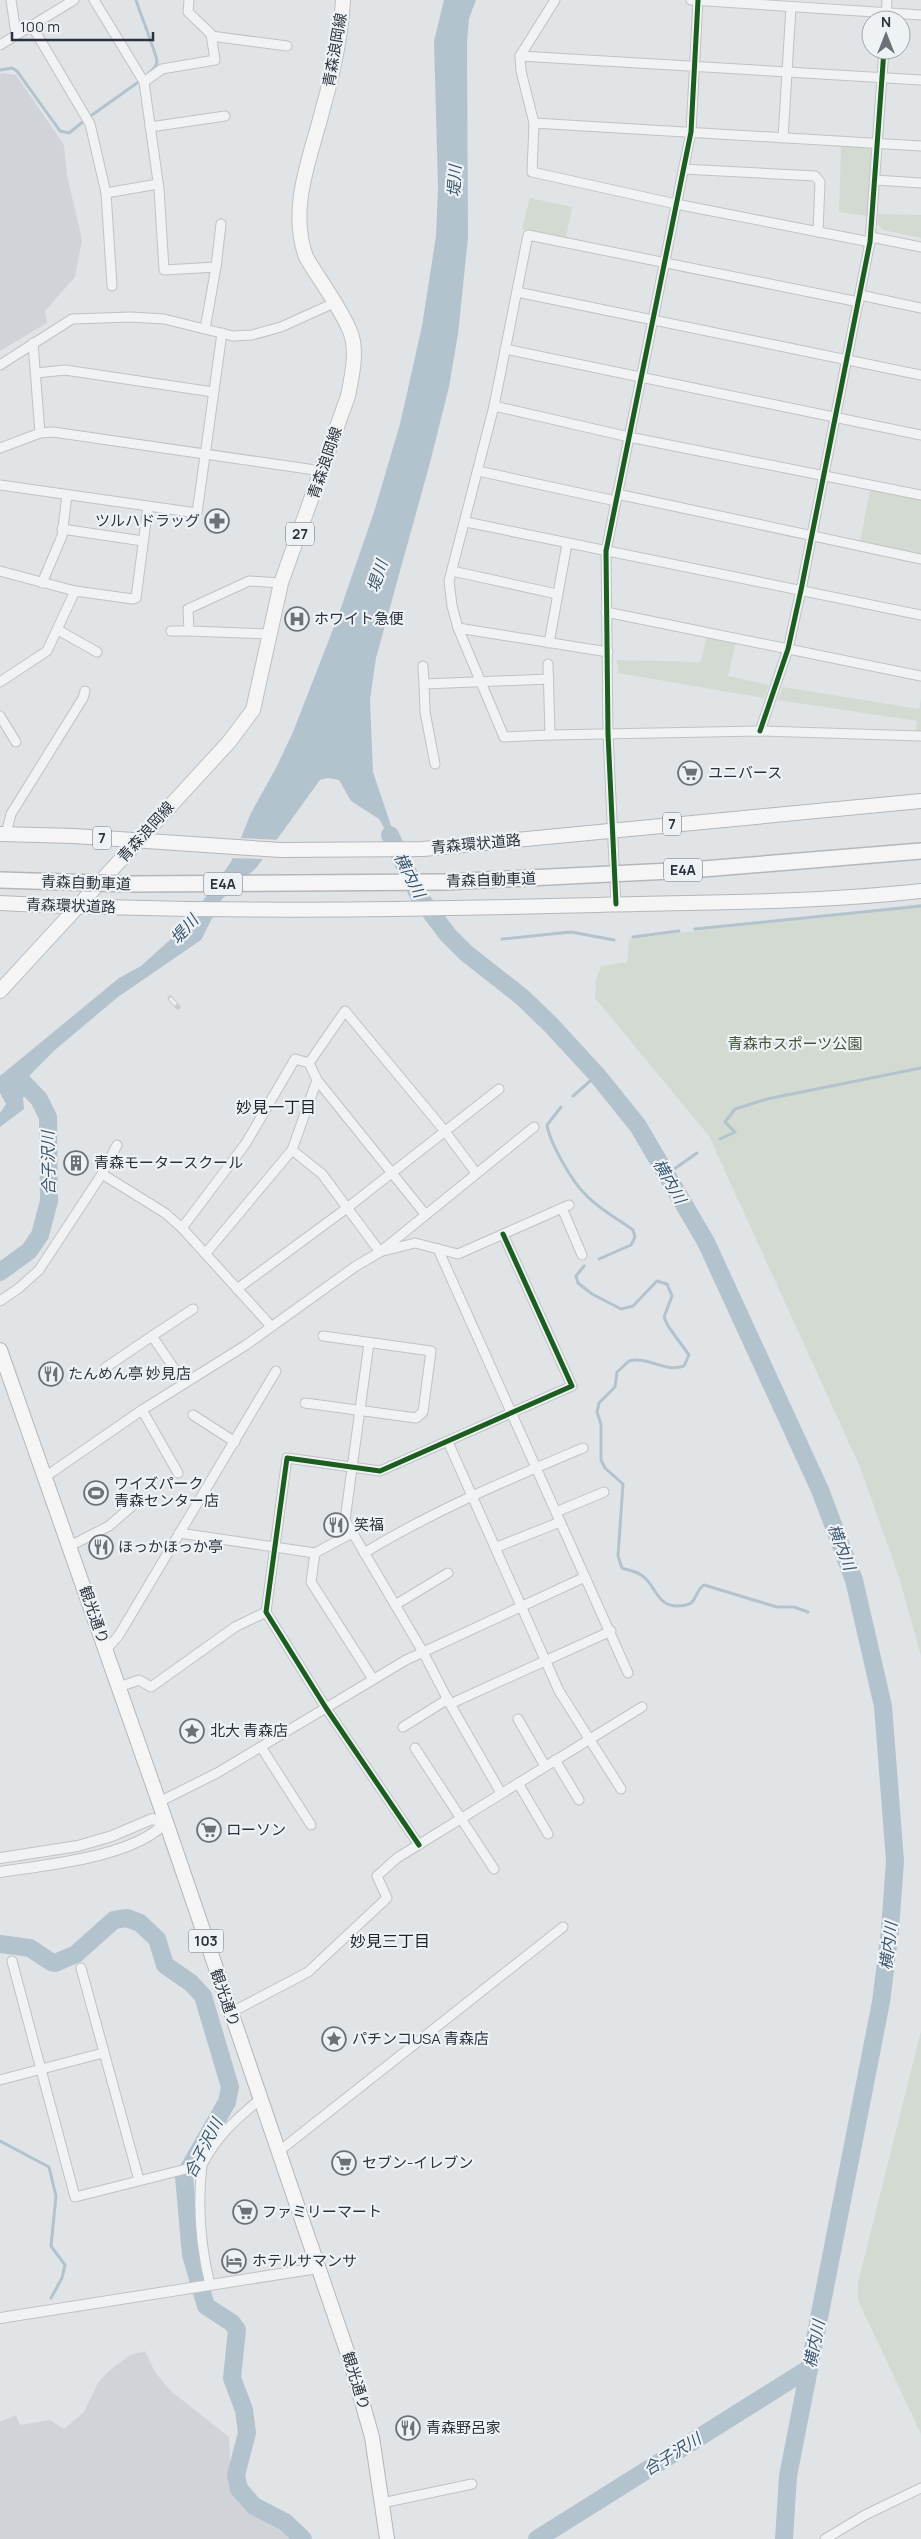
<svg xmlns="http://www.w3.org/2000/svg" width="921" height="2539" font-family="Manrope,'Noto Sans JP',sans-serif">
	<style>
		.built { fill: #d0d4d9 }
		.green { fill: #d3dad2 }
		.water { fill: #b3c3ce }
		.pier { fill: #e1e4e6 }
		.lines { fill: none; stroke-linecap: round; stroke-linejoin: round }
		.stream { stroke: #b3c3ce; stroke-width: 3 }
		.river { stroke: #b3c3ce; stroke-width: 18 }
		.minor-casing { stroke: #c0c2c4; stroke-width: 11 }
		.tertiary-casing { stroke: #c0c2c4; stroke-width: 12 }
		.primary-casing { stroke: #bec1c3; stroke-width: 16 }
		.trunk-casing { stroke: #b4b7ba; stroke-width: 16 }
		.motorway-casing { stroke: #b4b7ba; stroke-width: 18 }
		.minor { stroke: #f0f2f3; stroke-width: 9 }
		.tertiary { stroke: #f0f2f3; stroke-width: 10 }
		.primary { stroke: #f5f5f6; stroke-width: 14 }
		.trunk { stroke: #f5f5f6; stroke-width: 14 }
		.motorway { stroke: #f5f5f6; stroke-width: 15 }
		.rail-casing { stroke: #cacccd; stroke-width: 5 }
		.rail { stroke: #eff2f5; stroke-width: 3; stroke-dasharray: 9; stroke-linecap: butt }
		.motorway-bridge-casing { stroke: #b4b7ba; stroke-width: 18; stroke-linecap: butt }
		.motorway-bridge { stroke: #f5f5f6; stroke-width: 15 }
		.cycleway-casing { stroke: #eff2f5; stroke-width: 8 }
		.cycleway { stroke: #1b5e20; stroke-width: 5 }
		.labels { text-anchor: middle; stroke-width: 4.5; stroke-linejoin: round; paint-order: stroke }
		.shield { fill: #eff2f5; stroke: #656c74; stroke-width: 1 }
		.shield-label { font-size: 14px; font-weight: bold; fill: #2a333d }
		.street-label { font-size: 15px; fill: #2a333d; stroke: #eff2f5 }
		.poi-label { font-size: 15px; fill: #2a333d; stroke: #eff2f5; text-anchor: start }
		.park-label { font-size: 15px; fill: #425739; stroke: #eff2f5 }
		.water-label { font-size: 16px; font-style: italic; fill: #39566d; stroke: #eff2f5 }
		.neighbourhood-label { font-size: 16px; fill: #1c242e; stroke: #eff2f5 }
	</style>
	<rect width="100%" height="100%" fill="#e1e4e6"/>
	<!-- built -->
	<g class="built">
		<path d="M3,73L16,75L64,145L67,175L82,240L75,277L45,311L47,323L0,351V74Z"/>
		<path d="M145,2351L155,2372L171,2391L229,2437L231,2477L251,2511L295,2535L297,2539H0V2422L16,2415L20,2425L50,2420L64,2429L84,2412L98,2383L109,2371L130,2355Z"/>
	</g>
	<!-- green -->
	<g class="green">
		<path d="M841,145L868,147L872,151L867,216L839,212Z"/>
		<path d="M530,198L572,207L566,238L522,229Z"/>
		<path d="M878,214L921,215V238L883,230L878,225Z"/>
		<path d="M870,490L921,500V554L860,542Z"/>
		<path d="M706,638L736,642L728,676L769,685L764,698L618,673L617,660L701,662Z"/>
		<path d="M783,687L919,709L921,699V731H916L917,721L778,700Z"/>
		<path d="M921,904V1656L899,1577L860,1467L709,1136L595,998L596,979L601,966L627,962L629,939Z"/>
		<path d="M921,2031V2434L858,2300V2283Z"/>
	</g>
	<!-- water -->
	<path class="water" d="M444,0H476L469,19L467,43L468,238L458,334L449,387L431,459L376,658L370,700L373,772L404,864L379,819L351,801L339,780L328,778L320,780L257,867L222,899L201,940L118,997L56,1049L27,1078L31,1089L23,1098L24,1109L0,1127V1113L6,1104L0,1093V1076L119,978L141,966L183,928L231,862L251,813L276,768L293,732L337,619L374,512L400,424L422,326L436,236L438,188L434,41Z"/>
	<!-- pier -->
	<path class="pier" d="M238,838L280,840L266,859L229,858Z"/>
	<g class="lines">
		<!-- stream -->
		<g class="stream">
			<path d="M136,0C139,10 157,56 157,61C157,67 152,70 148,74"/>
			<path d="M0,70L12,68L17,71L60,131L69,133L84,121"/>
			<path d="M92,115L137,83"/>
			<path d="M695,929L921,906"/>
			<path d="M633,937L679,931"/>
			<path d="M502,939L571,932L614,940"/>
			<path d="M453,940H461"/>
			<path d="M573,1096L597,1075"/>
			<path d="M561,1107L547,1125C550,1143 572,1182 586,1195C599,1209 618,1219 633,1230L635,1237L631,1245L599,1259"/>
			<path d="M720,1139L735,1132L725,1122L735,1109L767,1099L921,1068"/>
			<path d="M667,1174L697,1153"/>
			<path d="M584,1266L576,1276L578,1283L592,1294L621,1309L633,1306L657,1281L667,1284L672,1296L664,1317L668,1326L689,1355L684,1366C664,1373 649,1356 629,1361L617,1372L615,1387L599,1403L597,1412L601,1424V1460L605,1468L623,1484L618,1556L622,1568C630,1571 639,1571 646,1579C656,1589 659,1606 676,1606C681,1606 686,1606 691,1603C697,1598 696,1590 704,1585L777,1607H794L808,1612"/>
			<path d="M0,2141L49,2167L56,2196L51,2246L65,2265L62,2278L51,2298"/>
		</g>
		<!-- river -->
		<g class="river">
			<path d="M390,835L420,898L448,935L466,953L522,997L551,1025L597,1075L638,1126L706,1242L820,1490L854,1580L883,1706L895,1861L890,1930L881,2002L788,2476L784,2539"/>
			<path d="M0,1272L29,1251L40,1235L49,1201L48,1117L39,1099L16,1075"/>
			<path d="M0,1944L30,1948L51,1962L55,1963L76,1954L114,1920L127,1918L140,1923L157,1939L165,1965L191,1983L203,1996L230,2087L227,2102L184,2177L191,2255L206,2306L232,2323L237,2330L232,2378L244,2410L247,2433L236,2475L239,2489L254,2506L285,2522L303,2539"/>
			<path d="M537,2539L808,2369"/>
		</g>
		<!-- minor casing -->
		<g class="minor-casing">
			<g id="minor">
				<path d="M11,0L16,34"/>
				<path d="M94,0L144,82L159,189L164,270L216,267L205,329"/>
				<path d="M555,0L520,56L521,71L534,123L532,172L676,204L870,242"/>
				<path d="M691,0L921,15"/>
				<path d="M886,20L887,0"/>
				<path d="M32,26L90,124L106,193L112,286"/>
				<path d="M211,36L287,46"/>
				<path d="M0,45L74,0"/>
				<path d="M520,56L921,80"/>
				<path d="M144,82L162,69L215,60L211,34L188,12L189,0"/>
				<path d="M534,123L921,146"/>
				<path d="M150,127L225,116"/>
				<path d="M783,138L791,7"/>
				<path d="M683,169L815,176L820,182L818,232"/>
				<path d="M875,180L921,183"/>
				<path d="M106,193L158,184"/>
				<path d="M871,237L921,247"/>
				<path d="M216,267L221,224"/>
				<path d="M517,292L921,375"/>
				<path d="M860,295L921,308"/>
				<path d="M33,343L40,433"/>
				<path d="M505,349L921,435"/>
				<path d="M0,365L72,319L131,317L164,319L233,336L252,335L281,327L334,303"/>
				<path d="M36,373L65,370L213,392"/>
				<path d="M494,406L629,437L921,495"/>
				<path d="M0,448L40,433L53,432L322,471"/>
				<path d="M478,471L616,501"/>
				<path d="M0,485L197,513L222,333"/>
				<path d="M617,494L921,559"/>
				<path d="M466,522L921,615"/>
				<path d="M62,529L143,541"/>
				<path d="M0,571L75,591L133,599L136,598L148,506"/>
				<path d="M452,571L557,594"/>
				<path d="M42,583L62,536L67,495"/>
				<path d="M606,612L921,676"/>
				<path d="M458,628L504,737L550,735"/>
				<path d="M58,630L97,652"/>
				<path d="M171,631H189"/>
				<path d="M269,634L189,631L188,609L249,581L281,583"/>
				<path d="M549,643L567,544"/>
				<path d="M608,652L458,628L452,606L449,581L494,406L528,235L859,302"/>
				<path d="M548,664L550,735L760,731L921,736"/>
				<path d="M423,666L424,684"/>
				<path d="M0,682L47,651L75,591"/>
				<path d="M0,716L16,742"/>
				<path d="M760,731L788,649L801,590L870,242L884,50"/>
				<path d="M435,764L425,712L424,684L549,679"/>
				<path d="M6,834L11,814L83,698L85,691"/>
				<path d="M614,863L608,734L606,551L691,132L698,0"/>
				<path d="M615,885L616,904"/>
				<path d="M317,1080L425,1214"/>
				<path d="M292,1150L322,1174L380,1252"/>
				<path d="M102,1174L165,1213L182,1228L271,1326"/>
				<path d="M562,1208L582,1255"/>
				<path d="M182,1228L246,1143L295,1059L309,1063"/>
				<path d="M438,1249L628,1673"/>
				<path d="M383,1251L415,1243L458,1254L569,1205"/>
				<path d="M206,1253L292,1150L317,1080L309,1063L345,1011L444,1130L476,1173"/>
				<path d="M237,1289L347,1208L499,1089"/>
				<path d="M0,1301L19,1288L39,1270L102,1174L117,1145"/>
				<path d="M152,1336L193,1309"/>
				<path d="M369,1343L345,1520L423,1652L450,1704L501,1793"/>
				<path d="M105,1368L152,1336L184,1383"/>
				<path d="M305,1403L416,1418L423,1412L431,1351L323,1336"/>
				<path d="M142,1410L178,1473"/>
				<path d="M193,1415L235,1442"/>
				<path d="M448,1442L559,1691L621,1789"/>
				<path d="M45,1477L142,1410L246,1345L356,1266L380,1252L534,1127"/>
				<path d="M556,1512L604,1492"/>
				<path d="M179,1533L315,1553L352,1533"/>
				<path d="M70,1546L109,1526L132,1506"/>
				<path d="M497,1547L560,1522"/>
				<path d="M315,1553L311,1582L373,1679"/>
				<path d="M364,1553C435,1510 507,1480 583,1448"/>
				<path d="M395,1605L448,1573"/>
				<path d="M106,1650L119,1635L276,1371"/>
				<path d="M119,1687L139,1680L151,1687L235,1627L266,1612"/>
				<path d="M450,1704L611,1631"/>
				<path d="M518,1719L545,1766"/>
				<path d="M403,1727L448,1699"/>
				<path d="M261,1747L311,1825"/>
				<path d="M415,1748L494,1869"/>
				<path d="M555,1760L579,1800"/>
				<path d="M518,1783L548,1834"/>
				<path d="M159,1802L217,1773L406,1660L585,1577"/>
				<path d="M419,1845L326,1708L266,1612L287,1458L380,1471L572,1386L503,1234"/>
				<path d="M12,1961L75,2197L202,2165C217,2136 234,2121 259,2100"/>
				<path d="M81,1968L139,2180"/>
				<path d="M230,2013L308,1972L387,1898L377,1876L397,1858L642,1707"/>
				<path d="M0,2080L103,2053"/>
				<path d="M278,2152L563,1927"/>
				<path d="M202,2165C197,2207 200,2244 210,2285"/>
				<path d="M382,2503L472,2484"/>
				<path d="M825,2539L865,2515L921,2488"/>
			</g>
		</g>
		<!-- tertiary casing -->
		<g class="tertiary-casing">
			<g id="tertiary">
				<path d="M0,1858L78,1846L112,1836L152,1819L166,1822C135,1857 46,1865 0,1872"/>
				<path d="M0,2318L318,2268"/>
			</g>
		</g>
		<!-- primary casing -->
		<g class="primary-casing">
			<path id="primary" d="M0,991L229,742L253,710L281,583L348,396C352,376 358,350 350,331C339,305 320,281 306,257C288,207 311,157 323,108C333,73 341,36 343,0"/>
		</g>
		<!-- trunk casing -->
		<g class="trunk-casing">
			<g id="trunk">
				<path d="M0,834L74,836L280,850L423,849L921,801"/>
				<path d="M0,903C199,913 398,910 597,905C705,902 814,903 921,891"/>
				<path d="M0,1350L166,1822L351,2363L372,2437L387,2539"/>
			</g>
		</g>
		<!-- motorway casing -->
		<g class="motorway-casing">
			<path id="motorway" d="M445,882L691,870L921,851"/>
		</g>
		<!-- minor -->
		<use href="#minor" class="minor"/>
		<!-- tertiary -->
		<use href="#tertiary" class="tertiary"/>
		<!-- primary -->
		<use href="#primary" class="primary"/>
		<!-- trunk -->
		<use href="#trunk" class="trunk"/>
		<!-- motorway -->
		<use href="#motorway" class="motorway"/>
		<!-- rail casing -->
		<g class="rail-casing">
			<path id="rail" d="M170,998L178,1007"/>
		</g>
		<!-- rail -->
		<use href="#rail" class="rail"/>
		<!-- motorway-bridge casing -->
		<g class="motorway-bridge-casing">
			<path id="motorway-bridge" d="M0,880L129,884L445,882"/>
		</g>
		<!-- motorway-bridge -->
		<use href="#motorway-bridge" class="motorway-bridge"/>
		<!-- cycleway casing -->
		<g class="cycleway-casing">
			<g id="cycleway">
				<path d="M760,731L788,649L801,590L870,242L884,50"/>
				<path d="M616,904L608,734L606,551L691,132L698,0"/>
				<path d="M419,1845L326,1708L266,1612L287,1458L380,1471L572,1386L503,1234"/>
			</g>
		</g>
		<!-- cycleway -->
		<use href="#cycleway" class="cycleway"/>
	</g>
	<!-- icons -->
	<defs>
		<g id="pharmacy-ring" transform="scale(1.25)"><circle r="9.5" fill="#eff2f5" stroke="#6a7178" stroke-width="1.5"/><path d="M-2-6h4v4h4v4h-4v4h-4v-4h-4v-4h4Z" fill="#6a7178"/></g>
		<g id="hospital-ring" transform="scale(1.25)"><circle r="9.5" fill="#eff2f5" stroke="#6a7178" stroke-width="1.5"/><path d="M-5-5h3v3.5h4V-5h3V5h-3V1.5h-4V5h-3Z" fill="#6a7178"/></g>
		<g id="supermarket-ring" transform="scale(1.25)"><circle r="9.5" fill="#eff2f5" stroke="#6a7178" stroke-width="1.5"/><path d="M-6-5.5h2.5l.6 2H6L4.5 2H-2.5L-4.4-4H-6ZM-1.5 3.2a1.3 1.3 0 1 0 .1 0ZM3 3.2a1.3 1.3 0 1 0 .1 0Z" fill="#6a7178"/></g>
		<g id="building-ring" transform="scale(1.25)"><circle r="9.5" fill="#eff2f5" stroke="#6a7178" stroke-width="1.5"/><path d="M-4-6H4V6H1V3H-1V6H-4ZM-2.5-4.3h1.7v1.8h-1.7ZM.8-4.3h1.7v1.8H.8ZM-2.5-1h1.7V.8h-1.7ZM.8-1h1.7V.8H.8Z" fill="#6a7178"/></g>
		<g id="restaurant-ring" transform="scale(1.25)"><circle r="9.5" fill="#eff2f5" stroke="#6a7178" stroke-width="1.5"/><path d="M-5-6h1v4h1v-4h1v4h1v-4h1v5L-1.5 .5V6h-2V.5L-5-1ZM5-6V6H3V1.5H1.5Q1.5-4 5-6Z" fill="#6a7178"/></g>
		<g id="stadium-ring" transform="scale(1.25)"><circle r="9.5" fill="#eff2f5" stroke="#6a7178" stroke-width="1.5"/><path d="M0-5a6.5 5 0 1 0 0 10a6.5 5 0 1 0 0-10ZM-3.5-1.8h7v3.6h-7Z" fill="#6a7178"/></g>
		<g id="sight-ring" transform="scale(1.25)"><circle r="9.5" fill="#eff2f5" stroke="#6a7178" stroke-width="1.5"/><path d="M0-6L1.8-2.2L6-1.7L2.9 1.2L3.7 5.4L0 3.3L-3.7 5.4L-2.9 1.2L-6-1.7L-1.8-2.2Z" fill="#6a7178"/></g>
		<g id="hotel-ring" transform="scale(1.25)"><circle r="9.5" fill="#eff2f5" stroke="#6a7178" stroke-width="1.5"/><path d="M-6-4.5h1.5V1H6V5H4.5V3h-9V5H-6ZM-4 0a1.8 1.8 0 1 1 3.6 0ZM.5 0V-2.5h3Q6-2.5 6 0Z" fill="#6a7178"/></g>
	</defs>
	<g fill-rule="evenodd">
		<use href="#pharmacy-ring" x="217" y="521"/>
		<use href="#hospital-ring" x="297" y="619"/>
		<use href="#supermarket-ring" x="690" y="773"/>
		<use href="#building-ring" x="76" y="1163"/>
		<use href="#restaurant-ring" x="51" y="1374"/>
		<use href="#stadium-ring" x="96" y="1493"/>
		<use href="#restaurant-ring" x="336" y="1525"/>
		<use href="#restaurant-ring" x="101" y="1547"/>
		<use href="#sight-ring" x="192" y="1731"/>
		<use href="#supermarket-ring" x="209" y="1830"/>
		<use href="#sight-ring" x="334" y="2039"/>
		<use href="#supermarket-ring" x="344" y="2163"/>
		<use href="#supermarket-ring" x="245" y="2212"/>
		<use href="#hotel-ring" x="234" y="2261"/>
		<use href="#restaurant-ring" x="408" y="2428"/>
	</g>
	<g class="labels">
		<!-- shield labels -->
		<g class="shield">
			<rect x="286" y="522.5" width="28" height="23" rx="4"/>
			<rect x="663" y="812.5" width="18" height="23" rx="4"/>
			<rect x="93" y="826.5" width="18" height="23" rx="4"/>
			<rect x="664" y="858.5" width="38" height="23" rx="4"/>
			<rect x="204" y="872.5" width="38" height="23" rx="4"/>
			<rect x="188.5" y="1929.5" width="35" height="23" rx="4"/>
		</g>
		<g class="shield-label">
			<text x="300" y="539">27</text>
			<text x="672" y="829">7</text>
			<text x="102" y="843">7</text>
			<text x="683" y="875">E4A</text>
			<text x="223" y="889">E4A</text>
			<text x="206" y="1946">103</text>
		</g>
		<!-- street labels -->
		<g class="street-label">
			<text transform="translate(335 50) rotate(-80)" y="5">青森浪岡線</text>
			<text transform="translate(325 463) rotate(-71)" y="5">青森浪岡線</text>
			<text transform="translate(146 832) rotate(-48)" y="5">青森浪岡線</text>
			<text transform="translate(476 844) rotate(-5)" y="5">青森環状道路</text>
			<text transform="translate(491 880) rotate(-2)" y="5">青森自動車道</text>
			<text transform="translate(86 883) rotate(2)" y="5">青森自動車道</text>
			<text transform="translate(71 906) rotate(2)" y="5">青森環状道路</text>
			<text transform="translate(94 1615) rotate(71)" y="5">観光通り</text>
			<text transform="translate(225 1998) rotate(71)" y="5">観光通り</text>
			<text transform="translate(356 2381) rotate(73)" y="5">観光通り</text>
		</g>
		<!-- poi labels -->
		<g class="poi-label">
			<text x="200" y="526" text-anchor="end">ツルハドラッグ</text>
			<text x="314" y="624">ホワイト急便</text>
			<text x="708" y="778">ユニバース</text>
			<text x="94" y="1168">青森モータースクール</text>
			<text x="68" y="1379">たんめん亭 妙見店</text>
			<text x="114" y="1489">ワイズパーク<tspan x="114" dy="17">青森センター店</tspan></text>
			<text x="354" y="1530">笑福</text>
			<text x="118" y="1552">ほっかほっか亭</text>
			<text x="210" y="1736">北大 青森店</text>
			<text x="226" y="1835">ローソン</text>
			<text x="352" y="2044">パチンコUSA 青森店</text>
			<text x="362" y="2168">セブン-イレブン</text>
			<text x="262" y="2217">ファミリーマート</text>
			<text x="252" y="2266">ホテルサマンサ</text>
			<text x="426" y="2433">青森野呂家</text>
		</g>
		<!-- park labels -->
		<g class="park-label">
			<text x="795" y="1049">青森市スポーツ公園</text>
		</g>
		<!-- water labels -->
		<g class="water-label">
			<text transform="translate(454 181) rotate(-87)" y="6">堤川</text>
			<text transform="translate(377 576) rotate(-72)" y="6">堤川</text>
			<text transform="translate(410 875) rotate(63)" y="6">横内川</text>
			<text transform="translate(184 929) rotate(-48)" y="6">堤川</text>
			<text transform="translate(48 1163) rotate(-91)" y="6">合子沢川</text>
			<text transform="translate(670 1181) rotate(60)" y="6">横内川</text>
			<text transform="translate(842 1547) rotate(69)" y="6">横内川</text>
			<text transform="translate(888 1946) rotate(-83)" y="6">横内川</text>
			<text transform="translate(203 2148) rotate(-63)" y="6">合子沢川</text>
			<text transform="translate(814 2344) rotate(-79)" y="6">横内川</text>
			<text transform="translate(672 2454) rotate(-32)" y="6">合子沢川</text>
		</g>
		<!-- neighbourhood labels -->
		<g class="neighbourhood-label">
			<text x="276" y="1113">妙見一丁目</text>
			<text x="390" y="1947">妙見三丁目</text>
		</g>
	</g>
	<!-- north arrow -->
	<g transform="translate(886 35)"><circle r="24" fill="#eff2f5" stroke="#a0a6ab"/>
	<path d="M0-4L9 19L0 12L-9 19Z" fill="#6a7178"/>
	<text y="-8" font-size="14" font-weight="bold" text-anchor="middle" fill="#2a333d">N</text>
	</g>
	<!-- scale -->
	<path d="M12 32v8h141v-8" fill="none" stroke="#2a333d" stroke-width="2.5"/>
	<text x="20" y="32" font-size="15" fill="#2a333d" stroke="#eff2f5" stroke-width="4" paint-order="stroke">100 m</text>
</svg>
